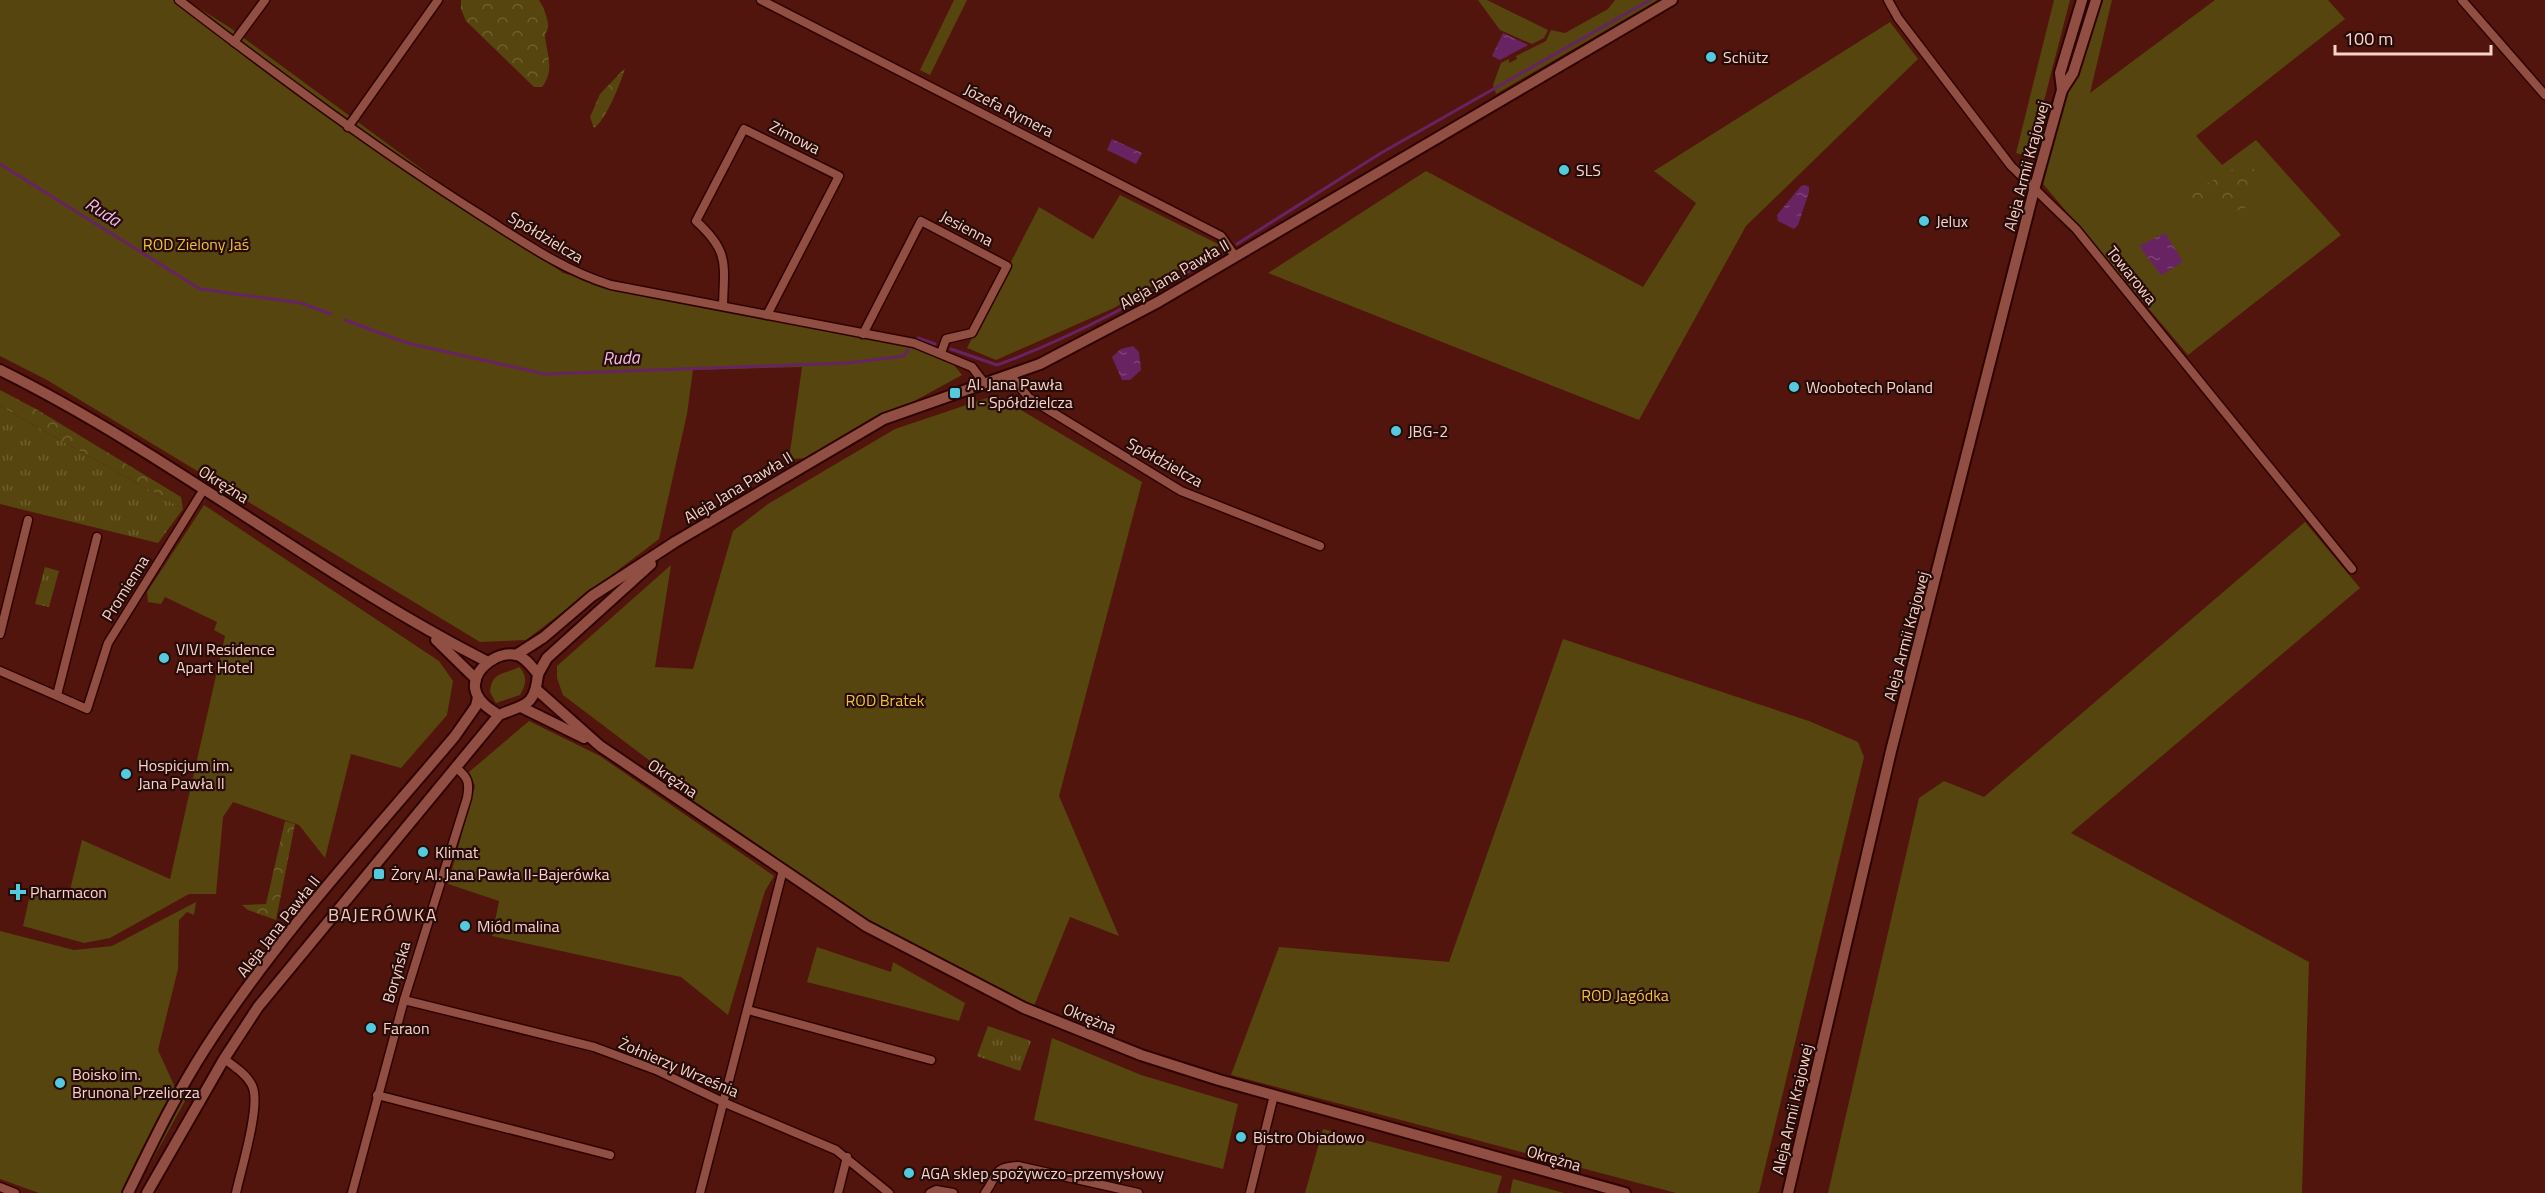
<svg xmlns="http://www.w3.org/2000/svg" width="2545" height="1193" font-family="'Titillium Web',sans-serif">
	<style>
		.green { fill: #56450e }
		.forest { fill: url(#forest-crowns) }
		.park { fill: url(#park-tufts) }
		.water { fill: url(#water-ripples) }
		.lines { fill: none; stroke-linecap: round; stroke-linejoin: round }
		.stream { stroke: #672362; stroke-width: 3 }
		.minor-casing { stroke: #2f0301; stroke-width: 11 }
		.tertiary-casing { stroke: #2f0301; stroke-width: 14 }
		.minor { stroke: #914e43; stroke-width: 8 }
		.tertiary { stroke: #914e43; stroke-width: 10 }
		.poi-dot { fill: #54cade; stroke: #260c08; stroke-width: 2 }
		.labels { text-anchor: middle; stroke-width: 4.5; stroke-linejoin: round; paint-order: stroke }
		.poi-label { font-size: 16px; fill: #f9d2ca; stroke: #260c08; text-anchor: start }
		.street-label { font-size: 16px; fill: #f9d2ca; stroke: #260c08 }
		.park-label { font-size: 16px; fill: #eec232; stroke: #260c08 }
		.water-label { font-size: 18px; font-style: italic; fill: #f5baed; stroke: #260c08 }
		.neighbourhood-label { font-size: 18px; letter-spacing: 1.5px; fill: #f6c7be; stroke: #260c08 }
	</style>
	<defs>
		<pattern id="forest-crowns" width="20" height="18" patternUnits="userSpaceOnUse" patternTransform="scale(1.5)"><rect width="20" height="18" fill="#56450e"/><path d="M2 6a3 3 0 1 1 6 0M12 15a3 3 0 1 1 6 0" fill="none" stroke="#6f5f30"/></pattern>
		<pattern id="park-tufts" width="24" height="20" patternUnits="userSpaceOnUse" patternTransform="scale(1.5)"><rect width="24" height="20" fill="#56450e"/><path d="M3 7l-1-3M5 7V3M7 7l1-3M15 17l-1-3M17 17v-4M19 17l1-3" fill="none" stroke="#6f5f30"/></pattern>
		<pattern id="water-ripples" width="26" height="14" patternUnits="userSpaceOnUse" patternTransform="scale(1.5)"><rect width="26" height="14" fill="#672362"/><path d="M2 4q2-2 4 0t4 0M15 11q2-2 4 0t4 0" fill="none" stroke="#7e4277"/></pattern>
	</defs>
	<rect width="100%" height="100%" fill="#52150d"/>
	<!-- green -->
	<g class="green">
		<path d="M0,0H186L229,27L563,273L701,307L913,347L954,365L962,375L810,458L789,459L802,367L693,370L687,414L659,539L526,640L480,642L47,380L0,356Z"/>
		<path d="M954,0H967L930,75L920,70Z"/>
		<path d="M1478,0H1487L1548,30L1544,38L1532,44L1500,30Z"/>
		<path d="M1615,0H1658L1496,94L1493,85L1501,63L1509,59V63L1517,59L1516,56L1546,41L1551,30L1565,33L1608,9Z"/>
		<path d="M2054,0H2070L2031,151L2023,155L2016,153Z"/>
		<path d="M2103,0H2112L2090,93L2215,0H2328L2345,19L2196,136L2222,165L2256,140L2341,235L2188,355L2043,184L2060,115Z"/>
		<path d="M1890,22L1918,59L1746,226L1639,420L1268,273L1426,171L1643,287L1696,203L1654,171Z"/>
		<path d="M1120,195L1220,245L1114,308L996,360L967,348L1039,207L1093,239Z"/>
		<path d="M996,395L1142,482L1059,796L1119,936L1070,917L1032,1011L866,926L665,791L670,776L563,695L557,678V666L671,565L655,667L693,669L733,531L768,504L895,429Z"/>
		<path d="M204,505L439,661L453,681L447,715L401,768L351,754L325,858L299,825L233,802L223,817L216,894H189L110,938L84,943L23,926L31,890L68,898L82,840L170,879L225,636L214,630L217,622L165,597L161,604L148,602L147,592Z"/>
		<path d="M2305,522L2360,588L2071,833L2309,962L2302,1193H1828L1919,798L1944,781L1984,797Z"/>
		<path d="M1563,639L1809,721L1858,742L1864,757L1759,1192L1757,1193H1676L1231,1075L1279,947L1449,962Z"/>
		<path d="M519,667C528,676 526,685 520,695L496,703L490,692C492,671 504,675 519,667Z"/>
		<path d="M529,721L600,756L774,876L765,891L728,1015L681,977L492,936L499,901L448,884L475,786L469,772Z"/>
		<path d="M196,902L194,915L187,912L179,920L178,969L158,1050L178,1094L185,1101L134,1193H39L0,1179V931L74,950L112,946Z"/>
		<path d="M817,947L891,972L893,962L965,1003L959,1021L807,982Z"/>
		<path d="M1052,1038L1141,1075L1238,1104L1223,1169L1034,1120Z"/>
		<path d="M1323,1129L1502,1176L1497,1193H1305Z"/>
		<path d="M1513,1179L1564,1193H1510Z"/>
	</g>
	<!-- forest -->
	<g class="forest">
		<path d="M461,0H539C543,6 549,20 548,28C547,31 545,33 545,36C547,55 555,70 542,87H534L466,21L461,9Z"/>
		<path d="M625,68C621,83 605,121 594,128L590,117L600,94Z"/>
		<path d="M2244,163L2257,171L2249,206L2229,214L2215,201L2197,206L2190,193Z"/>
		<path d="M0,390L36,409L181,497L183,509L0,406Z"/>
		<path d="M285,821L295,824L276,920L248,910L242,905L266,904Z"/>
	</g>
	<!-- park -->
	<g class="park">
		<path d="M0,406L183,509L158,543L0,504Z"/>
		<path d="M45,567L59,571L49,607L35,604Z"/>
		<path d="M988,1026L1031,1041L1020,1071L977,1056Z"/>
	</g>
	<!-- water -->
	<g class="water">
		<path d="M1503,33L1528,45L1500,60L1492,56Z"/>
		<path d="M1112,139L1142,153L1136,164L1107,150Z"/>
		<path d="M1805,185L1809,187V192L1798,225L1794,229L1778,221L1777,215L1801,186Z"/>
		<path d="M2165,233L2182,260L2181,263L2161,275L2139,246Z"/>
		<path d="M1133,346L1139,352L1141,370L1130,380H1122L1112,357L1121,349Z"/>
	</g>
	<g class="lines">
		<!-- stream -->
		<g class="stream">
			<path d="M0,164L200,289L301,303L331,314"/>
			<path d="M1237,244L1381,153L1650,0"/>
			<path d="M345,320L407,343L545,374L848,363L904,356L908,350"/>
			<path d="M918,338L935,344"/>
			<path d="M951,349L997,365C1077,336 1149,295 1222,252"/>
		</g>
		<!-- minor casing -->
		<g class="minor-casing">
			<g id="minor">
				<path d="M179,0C277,75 375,148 479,214C522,241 562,270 611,285L914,343L972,367L985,384"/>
				<path d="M761,0L1221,236L1235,256"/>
				<path d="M1888,0L1898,18L2011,166L2076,229L2352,569"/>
				<path d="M2462,0L2545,95"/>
				<path d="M234,42L265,0"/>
				<path d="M348,127L438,0"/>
				<path d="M723,306C724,264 730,252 696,221L744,129L839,176L767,315"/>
				<path d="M863,334L921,221L1007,266L972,333L946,339L941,353"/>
				<path d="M1011,376L1029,398L1181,491L1320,546"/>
				<path d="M0,634L28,520"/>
				<path d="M0,671L87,709L108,643L204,489"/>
				<path d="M57,695L97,537"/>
				<path d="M404,1000L594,1047L656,1070L725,1103L836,1150L889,1193"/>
				<path d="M748,1010L931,1060"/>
				<path d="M224,1059C234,1066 249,1076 253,1088C260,1108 241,1170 236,1193"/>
				<path d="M377,1095L610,1155"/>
				<path d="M0,1187L15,1193"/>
				<path d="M352,1193L404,1000L467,798C470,782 468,777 455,767"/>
				<path d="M700,1193L783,870"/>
				<path d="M838,1193L847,1157"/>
				<path d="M930,1193L936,1190L953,1193"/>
				<path d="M985,1193C998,1176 992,1167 1018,1166L1138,1193"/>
				<path d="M1250,1193L1274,1095"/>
			</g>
		</g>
		<!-- tertiary casing -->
		<g class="tertiary-casing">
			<g id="tertiary">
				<path d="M2062,90L2060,73L2082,0"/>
				<path d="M0,370C170,454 319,576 488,662"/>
				<path d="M436,640L476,679"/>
				<path d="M516,655L544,637L592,596L675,542L884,419L1040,364L1158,302L1672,0"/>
				<path d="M538,674L547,658L651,564"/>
				<path d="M537,690L600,746L866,926L1024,1008L1141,1055L1219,1080L1625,1193"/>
				<path d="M523,708L584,738"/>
				<path d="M128,1193C152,1144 176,1094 205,1049C277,936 370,837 455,736L476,706L478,697"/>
				<path d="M147,1193L224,1059L258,1007L499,715C525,704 535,707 538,674C532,667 526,658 517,655C499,650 473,668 475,688C477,701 489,709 499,715"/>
				<path d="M1788,1193L1891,751L2034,190L2062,90L2073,73L2096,0"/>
			</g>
		</g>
		<!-- minor -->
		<use href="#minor" class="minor"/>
		<!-- tertiary -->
		<use href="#tertiary" class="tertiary"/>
	</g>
	<!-- markers -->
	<g class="poi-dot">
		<circle cx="1711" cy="57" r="6"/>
		<circle cx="1564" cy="170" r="6"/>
		<circle cx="1924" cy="221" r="6"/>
		<circle cx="1794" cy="387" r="6"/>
		<rect x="949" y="387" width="12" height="12" rx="3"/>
		<circle cx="1396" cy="431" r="6"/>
		<circle cx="164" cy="658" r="6"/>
		<circle cx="126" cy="774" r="6"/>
		<circle cx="423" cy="852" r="6"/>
		<rect x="373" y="868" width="12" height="12" rx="3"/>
		<path d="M15 883h6v6h6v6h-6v6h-6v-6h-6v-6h6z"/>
		<circle cx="465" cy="926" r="6"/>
		<circle cx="371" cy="1028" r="6"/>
		<circle cx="60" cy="1083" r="6"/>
		<circle cx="1241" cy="1137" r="6"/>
		<circle cx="909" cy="1173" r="6"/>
	</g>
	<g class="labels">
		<!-- poi labels -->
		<g class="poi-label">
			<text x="1723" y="63">Schütz</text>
			<text x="1576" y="176">SLS</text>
			<text x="1936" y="227">Jelux</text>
			<text x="967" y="390">Al. Jana Pawła<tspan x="967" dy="18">II - Spółdzielcza</tspan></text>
			<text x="1806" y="393">Woobotech Poland</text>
			<text x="1408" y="437">JBG-2</text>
			<text x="176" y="655">VIVI Residence<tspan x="176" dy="18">Apart Hotel</tspan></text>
			<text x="138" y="771">Hospicjum im.<tspan x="138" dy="18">Jana Pawła II</tspan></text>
			<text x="435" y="858">Klimat</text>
			<text x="391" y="880">Żory Al. Jana Pawła II-Bajerówka</text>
			<text x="30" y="898">Pharmacon</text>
			<text x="477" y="932">Miód malina</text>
			<text x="383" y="1034">Faraon</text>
			<text x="72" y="1080">Boisko im.<tspan x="72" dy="18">Brunona Przeliorza</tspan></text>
			<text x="1253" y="1143">Bistro Obiadowo</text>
			<text x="921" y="1179">AGA sklep spożywczo-przemysłowy</text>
		</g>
		<!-- street labels -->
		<g class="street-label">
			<text transform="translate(1009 110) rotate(27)" y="6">Józefa Rymera</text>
			<text transform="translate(795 137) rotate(27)" y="6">Zimowa</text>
			<text transform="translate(2026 166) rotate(-75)" y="6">Aleja Armii Krajowej</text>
			<text transform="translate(967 228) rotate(28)" y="6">Jesienna</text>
			<text transform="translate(546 237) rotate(31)" y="6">Spółdzielcza</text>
			<text transform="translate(1174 274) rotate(-30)" y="6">Aleja Jana Pawła II</text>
			<text transform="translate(2132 275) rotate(51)" y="6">Towarowa</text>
			<text transform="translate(1165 462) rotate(29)" y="6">Spółdzielcza</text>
			<text transform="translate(224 484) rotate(32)" y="6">Okrężna</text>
			<text transform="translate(738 487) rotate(-31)" y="6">Aleja Jana Pawła II</text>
			<text transform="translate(125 588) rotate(-58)" y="6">Promienna</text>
			<text transform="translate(1906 636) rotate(-75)" y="6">Aleja Armii Krajowej</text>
			<text transform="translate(673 778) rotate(34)" y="6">Okrężna</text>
			<text transform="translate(278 926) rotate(-52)" y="6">Aleja Jana Pawła II</text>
			<text transform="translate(396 972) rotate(-74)" y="6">Boryńska</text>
			<text transform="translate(1090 1018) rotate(22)" y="6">Okrężna</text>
			<text transform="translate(679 1067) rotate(23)" y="6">Żołnierzy Września</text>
			<text transform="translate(1792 1109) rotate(-77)" y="6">Aleja Armii Krajowej</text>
			<text transform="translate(1554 1158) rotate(16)" y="6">Okrężna</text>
		</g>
		<!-- park labels -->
		<g class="park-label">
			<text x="196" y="250">ROD Zielony Jaś</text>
			<text x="885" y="706">ROD Bratek</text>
			<text x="1625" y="1001">ROD Jagódka</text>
		</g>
		<!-- water labels -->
		<g class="water-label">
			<text transform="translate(103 212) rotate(32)" y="6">Ruda</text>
			<text transform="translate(621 358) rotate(-2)" y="6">Ruda</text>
		</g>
		<!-- neighbourhood labels -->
		<g class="neighbourhood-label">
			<text x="383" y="921">BAJERÓWKA</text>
		</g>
	</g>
	<!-- scale -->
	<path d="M2335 45v9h156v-9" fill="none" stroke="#f9d2ca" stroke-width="3"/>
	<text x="2344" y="45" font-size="18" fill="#f9d2ca" stroke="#260c08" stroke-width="4.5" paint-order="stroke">100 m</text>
</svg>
